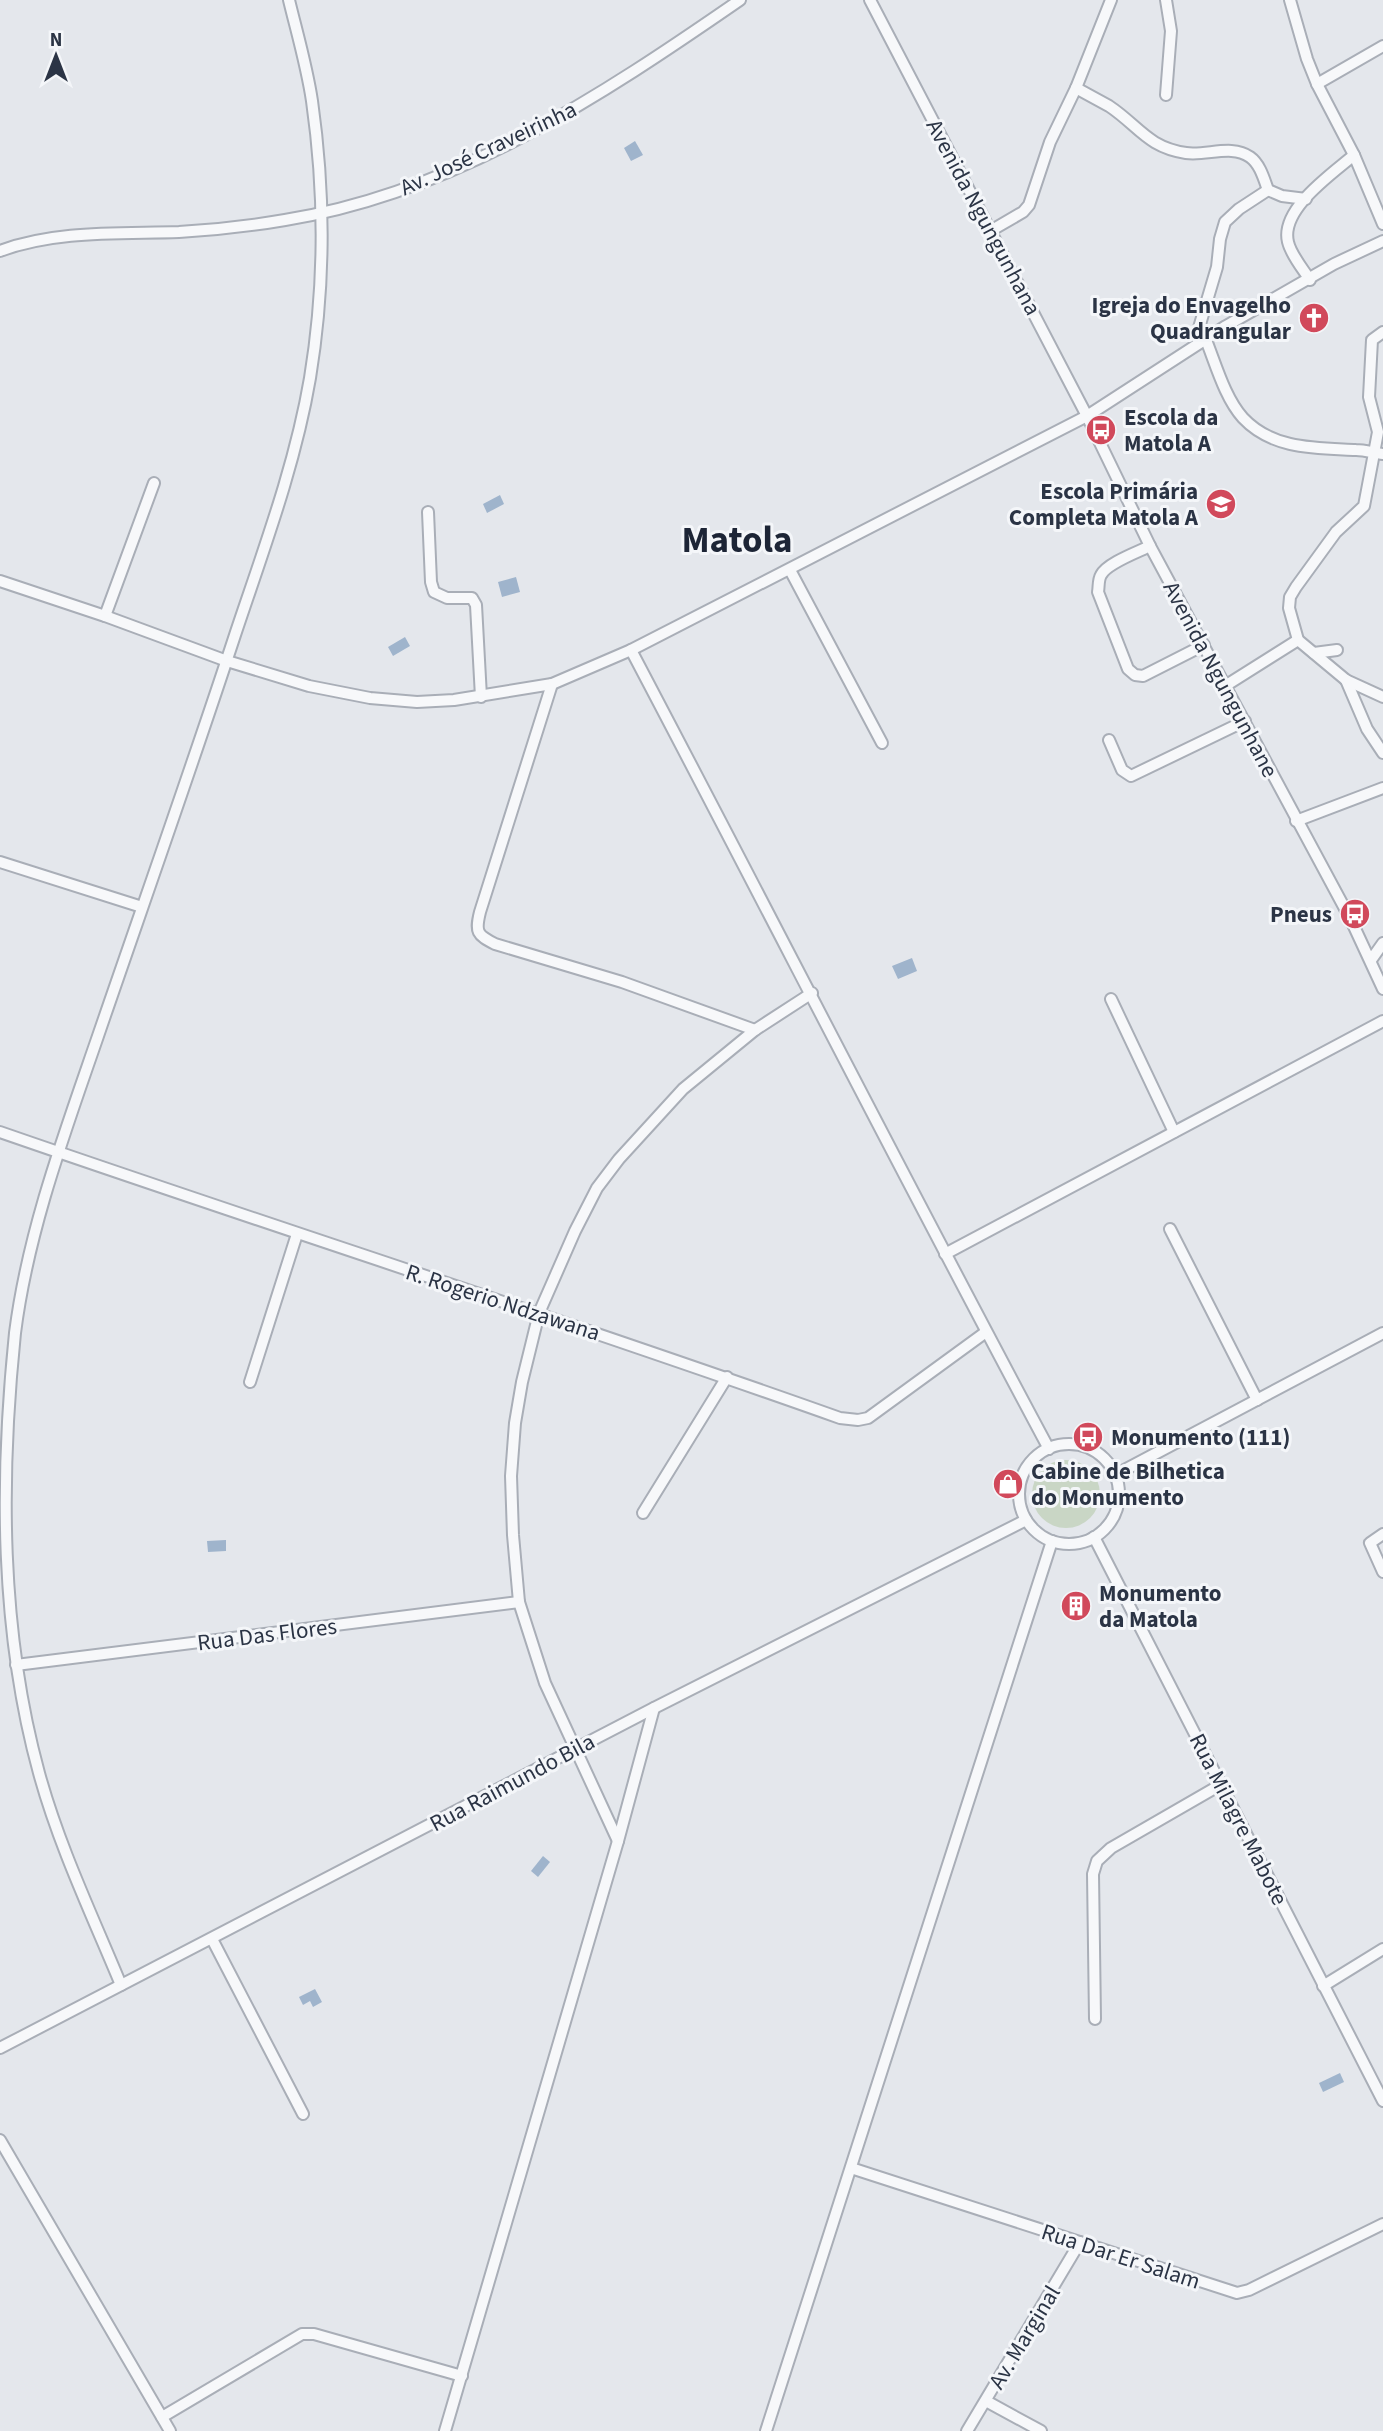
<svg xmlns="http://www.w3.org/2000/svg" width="1383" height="2431" font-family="'Source Sans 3',sans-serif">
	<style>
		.green { fill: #c9d6c5 }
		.water { fill: #9fb4cc }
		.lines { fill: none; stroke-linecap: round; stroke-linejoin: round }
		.minor-casing { stroke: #a9aeb7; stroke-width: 14 }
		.minor { stroke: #f7f8fa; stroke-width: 10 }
		.labels { text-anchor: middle; stroke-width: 6; stroke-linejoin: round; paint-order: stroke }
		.street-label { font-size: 23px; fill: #2b3445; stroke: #f4f6f9 }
		.poi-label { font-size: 23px; font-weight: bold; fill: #2b3445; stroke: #f4f6f9; text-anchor: start }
		.town-label { font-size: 37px; font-weight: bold; fill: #1d2536; stroke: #f4f6f9 }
	</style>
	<rect width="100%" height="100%" fill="#e4e7ec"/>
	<!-- green -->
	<circle class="green" cx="1066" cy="1494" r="34"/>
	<!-- water -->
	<g class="water">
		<path d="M635,141L643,155L631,161L624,148Z"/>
		<path d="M500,495L504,504L487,513L483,504Z"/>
		<path d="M516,577L520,592L502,597L498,582Z"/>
		<path d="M405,637L410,646L393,656L388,647Z"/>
		<path d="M912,958L917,971L898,979L892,966Z"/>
		<path d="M226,1540V1551L208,1552L207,1541Z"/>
		<path d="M543,1856L550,1862L538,1877L531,1871Z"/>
		<path d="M315,1989L322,2002L313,2007L310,2001L303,2005L299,1997Z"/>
		<path d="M1340,2073L1344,2082L1323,2092L1319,2083Z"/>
	</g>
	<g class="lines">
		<!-- minor casing -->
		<g class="minor-casing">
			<g id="minor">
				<path d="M870,0L1087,416L1150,546L1351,920L1383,989"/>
				<path d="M1166,0L1171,31L1166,95"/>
				<path d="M1290,0L1307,59L1317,84L1354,155L1383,224"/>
				<path d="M1317,84L1383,46"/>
				<path d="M1076,88C1087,94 1098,100 1109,106C1139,126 1147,147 1186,153C1207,156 1232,144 1250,157C1260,164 1264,179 1268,190L1282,196L1306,199"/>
				<path d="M992,230L1023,212L1029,205L1050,142L1076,88L1111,0"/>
				<path d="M0,251C56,230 120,234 179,232C214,230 250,226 285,220C455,193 601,96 740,0"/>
				<path d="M1310,280C1303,269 1291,255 1288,242C1280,209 1332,174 1354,155"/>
				<path d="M1198,331L1217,267L1220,239L1225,222L1239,209L1268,190"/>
				<path d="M1383,332L1372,340L1369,397L1378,432L1364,506L1336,532L1296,587L1290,597L1289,608L1298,640L1346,680L1383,697"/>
				<path d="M1206,340C1216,365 1225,398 1243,418C1273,450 1317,448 1356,450C1365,450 1374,453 1383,454"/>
				<path d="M428,512L431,582L434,592L447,598H472L476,605L481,697"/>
				<path d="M1150,546C1138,552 1107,563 1101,575C1098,580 1099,587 1098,592L1128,669L1135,675L1143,676L1204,645"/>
				<path d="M790,570L882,743"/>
				<path d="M0,581L105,616L227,661L309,686L370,698L417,702L454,700L552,684L631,650L1087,416L1226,326L1334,264L1383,241"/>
				<path d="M105,616L154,483"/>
				<path d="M631,650C771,916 907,1184 1049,1449"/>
				<path d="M1314,653L1337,650"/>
				<path d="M1346,680L1367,729L1383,753"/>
				<path d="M552,684L480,912C475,932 477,935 495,944L622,982L755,1030"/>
				<path d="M1225,686L1298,640"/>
				<path d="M1109,740L1122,770L1131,776L1245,721"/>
				<path d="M1296,821L1383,788"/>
				<path d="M0,862L142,907"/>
				<path d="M1371,960L1383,943"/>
				<path d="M1111,999L1174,1132"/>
				<path d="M0,1132C280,1229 562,1319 840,1418L858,1420L868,1418L986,1332"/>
				<path d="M1170,1229L1257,1400"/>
				<path d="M945,1254L1383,1021"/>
				<path d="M250,1382L297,1234"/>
				<circle cx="1069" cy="1494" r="50"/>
				<path d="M1115,1475L1383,1333"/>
				<path d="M643,1513L727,1377"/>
				<path d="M1383,1534L1370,1543L1383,1572"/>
				<path d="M1094,1537L1383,2101"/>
				<path d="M16,1665L519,1602"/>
				<path d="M618,1841L545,1683L519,1602L513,1535L511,1476L515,1423L522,1382L539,1313L575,1231L597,1188L619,1159L683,1089L755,1030L812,993"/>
				<path d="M212,1939L303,2114"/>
				<path d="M121,1985C92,1915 59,1846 39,1773C0,1631 0,1479 15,1333C28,1231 65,1132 98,1036C144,902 191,769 235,635C263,551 295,466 310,378C325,287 325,192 312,101C307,67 297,33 289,0"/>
				<path d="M1323,1986L1383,1949"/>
				<path d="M1095,2019L1093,1874L1097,1861L1111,1848L1222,1784"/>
				<path d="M0,2048L654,1708L1026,1520"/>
				<path d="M0,2140L170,2431"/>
				<path d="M851,2168L1237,2293L1249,2290L1383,2224"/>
				<path d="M986,2401L1041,2431"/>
				<path d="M162,2417L302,2334H314L462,2376"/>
				<path d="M445,2431L618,1841L654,1708"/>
				<path d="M766,2431L1052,1541"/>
				<path d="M967,2431L1080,2242"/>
			</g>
		</g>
		<!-- minor -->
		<use href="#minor" class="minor"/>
	</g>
	<!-- icons -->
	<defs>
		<g id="church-disc" transform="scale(1.575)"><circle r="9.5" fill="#d1495b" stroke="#f4f6f9"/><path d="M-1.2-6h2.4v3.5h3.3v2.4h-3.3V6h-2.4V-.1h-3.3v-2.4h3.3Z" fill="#fff"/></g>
		<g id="bus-disc" transform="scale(1.575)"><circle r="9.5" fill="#d1495b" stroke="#f4f6f9"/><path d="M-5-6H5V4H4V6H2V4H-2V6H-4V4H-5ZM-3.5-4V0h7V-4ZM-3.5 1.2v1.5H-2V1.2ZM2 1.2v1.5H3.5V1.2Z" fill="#fff"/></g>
		<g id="school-disc" transform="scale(1.575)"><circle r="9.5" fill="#d1495b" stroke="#f4f6f9"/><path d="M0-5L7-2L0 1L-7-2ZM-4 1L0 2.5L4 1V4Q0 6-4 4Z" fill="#fff"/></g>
		<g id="shop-disc" transform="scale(1.575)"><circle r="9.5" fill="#d1495b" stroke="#f4f6f9"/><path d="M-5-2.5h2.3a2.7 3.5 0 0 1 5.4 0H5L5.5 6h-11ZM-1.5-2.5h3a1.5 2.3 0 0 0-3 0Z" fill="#fff"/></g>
		<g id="building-disc" transform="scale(1.575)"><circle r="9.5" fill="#d1495b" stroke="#f4f6f9"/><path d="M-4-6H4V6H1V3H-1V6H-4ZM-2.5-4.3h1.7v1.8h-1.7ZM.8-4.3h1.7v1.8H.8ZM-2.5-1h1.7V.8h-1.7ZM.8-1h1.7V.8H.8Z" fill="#fff"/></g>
	</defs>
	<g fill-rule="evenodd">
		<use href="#church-disc" x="1314" y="318"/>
		<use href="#bus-disc" x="1101" y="430"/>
		<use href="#school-disc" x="1221" y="504"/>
		<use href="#bus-disc" x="1355" y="914"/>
		<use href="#bus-disc" x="1088" y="1437"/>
		<use href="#shop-disc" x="1008" y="1484"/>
		<use href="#building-disc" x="1076" y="1606"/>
	</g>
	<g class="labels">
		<!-- street labels -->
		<g class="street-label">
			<text transform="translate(488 148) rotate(-25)" y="8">Av. José Craveirinha</text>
			<text transform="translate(984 217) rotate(62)" y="8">Avenida Ngungunhana</text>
			<text transform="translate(1221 679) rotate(62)" y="8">Avenida Ngungunhane</text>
			<text transform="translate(503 1302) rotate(18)" y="8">R. Rogerio Ndzawana</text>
			<text transform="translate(267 1634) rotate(-7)" y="8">Rua Das Flores</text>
			<text transform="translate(512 1782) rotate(-28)" y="8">Rua Raimundo Bila</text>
			<text transform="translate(1239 1819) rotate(63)" y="8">Rua Milagre Mabote</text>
			<text transform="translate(1121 2256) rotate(18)" y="8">Rua Dar Er Salam</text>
			<text transform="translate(1024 2337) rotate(-59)" y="8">Av. Marginal</text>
		</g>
		<!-- poi labels -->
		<g class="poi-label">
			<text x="1291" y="313" text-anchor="end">Igreja do Envagelho<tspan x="1291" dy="26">Quadrangular</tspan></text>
			<text x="1124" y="425">Escola da<tspan x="1124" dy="26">Matola A</tspan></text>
			<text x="1198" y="499" text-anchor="end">Escola Primária<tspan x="1198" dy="26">Completa Matola A</tspan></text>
			<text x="1332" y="922" text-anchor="end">Pneus</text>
			<text x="1111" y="1445">Monumento (111)</text>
			<text x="1031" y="1479">Cabine de Bilhetica<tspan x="1031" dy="26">do Monumento</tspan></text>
			<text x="1099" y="1601">Monumento<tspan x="1099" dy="26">da Matola</tspan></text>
		</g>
		<!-- town labels -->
		<g class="town-label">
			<text x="737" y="552">Matola</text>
		</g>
	</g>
	<!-- north arrow -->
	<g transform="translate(56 56)" stroke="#f4f6f9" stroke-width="5" paint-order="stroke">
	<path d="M0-5L12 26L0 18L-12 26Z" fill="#2b3445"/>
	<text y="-10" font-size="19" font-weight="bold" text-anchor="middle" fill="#2b3445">N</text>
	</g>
</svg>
